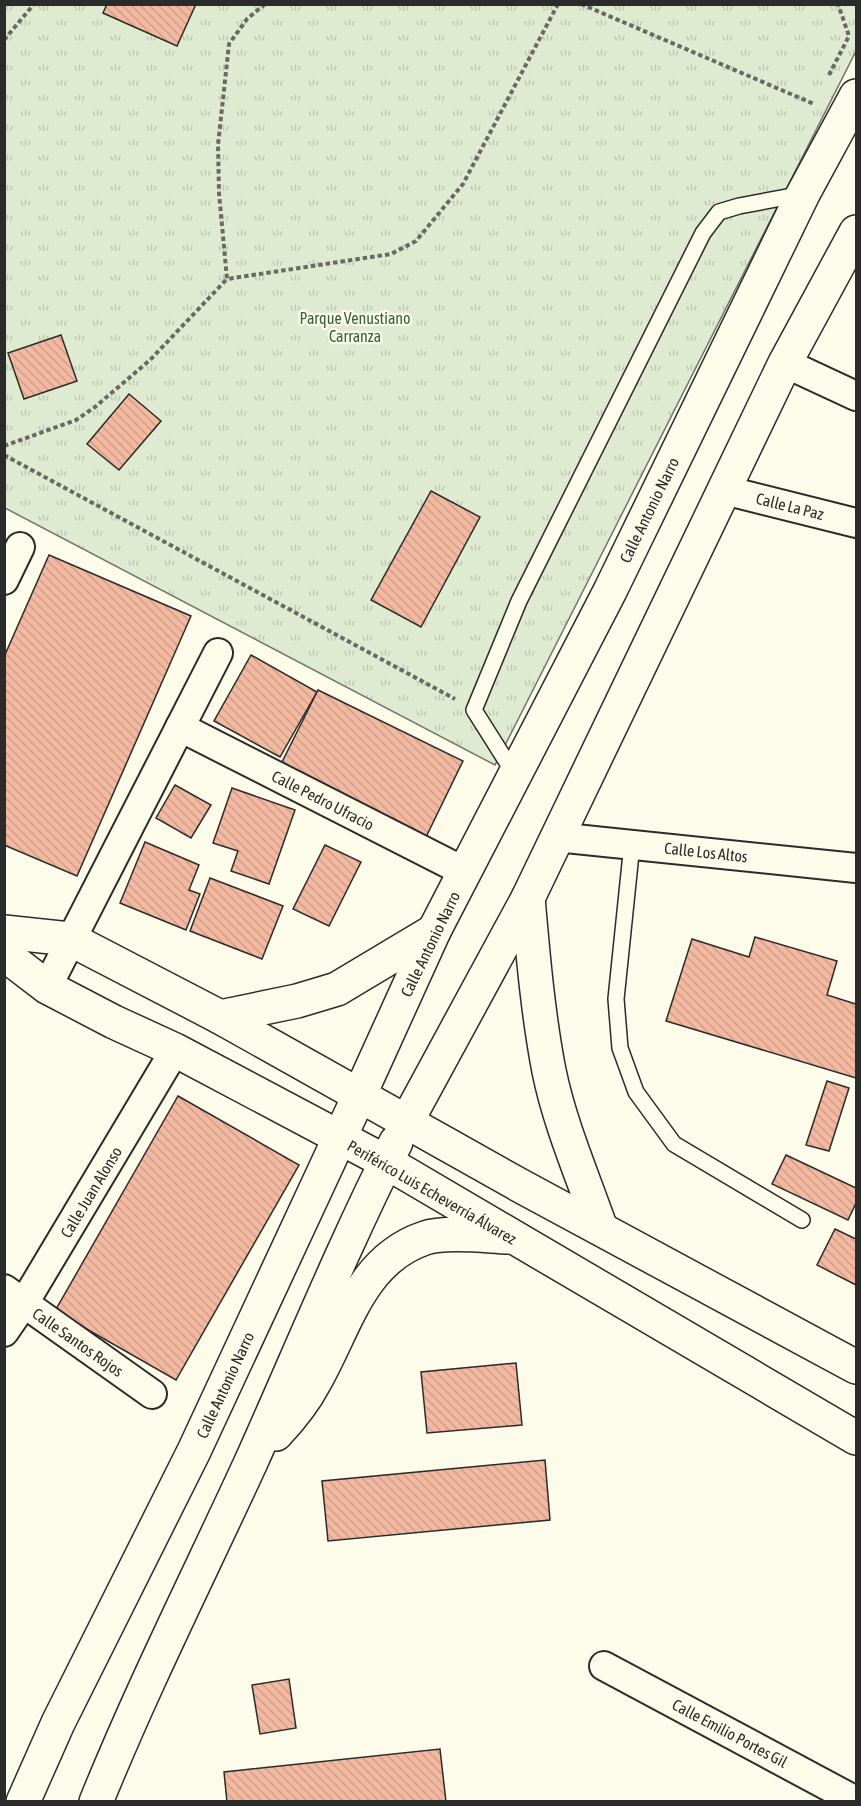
<svg xmlns="http://www.w3.org/2000/svg" width="861" height="1806" font-family="'Asap Condensed',sans-serif">
	<style>
		.park { fill: url(#park-tufts); stroke: #74746e; stroke-width: 1.5 }
		.building { fill: url(#building-back-hatch); stroke: #2b2b2b; stroke-width: 1.5 }
		.lines { fill: none; stroke-linecap: round; stroke-linejoin: round }
		.service-casing { stroke: #2b2b2b; stroke-width: 18 }
		.minor-casing { stroke: #2b2b2b; stroke-width: 32 }
		.secondary-casing { stroke: #2b2b2b; stroke-width: 36 }
		.primary-casing { stroke: #2b2b2b; stroke-width: 36 }
		.path { stroke: #6a6964; stroke-width: 4; stroke-dasharray: 4.5 3; stroke-linecap: butt }
		.service { stroke: #fdfbea; stroke-width: 15 }
		.minor { stroke: #fdfbea; stroke-width: 28 }
		.secondary { stroke: #fdfbea; stroke-width: 33 }
		.primary { stroke: #fdfbea; stroke-width: 33 }
		.labels { text-anchor: middle; stroke-width: 4.5; stroke-linejoin: round; paint-order: stroke }
		.park-label { font-size: 16px; fill: #34623c; stroke: #fdfbea }
		.street-label { font-size: 16px; fill: #2b2b2b; stroke: #fdfbea }
	</style>
	<defs>
		<pattern id="park-tufts" width="24" height="20" patternUnits="userSpaceOnUse" patternTransform="scale(1.5)"><rect width="24" height="20" fill="#deebd1"/><path d="M3 7l-1-3M5 7V3M7 7l1-3M15 17l-1-3M17 17v-4M19 17l1-3" fill="none" stroke="#bfcab4"/></pattern>
		<pattern id="building-back-hatch" width="6" height="6" patternUnits="userSpaceOnUse" patternTransform="scale(1.5)"><rect width="6" height="6" fill="#f2b8a0"/><path d="M-1 5l2 2M0 0l6 6M5-1l2 2" fill="none" stroke="#d09e8a"/></pattern>
	</defs>
	<rect width="100%" height="100%" fill="#fdfbea"/>
	<!-- park -->
	<path class="park" d="M4,5H856V51L495,765L5,508Z"/>
	<!-- building -->
	<g class="building">
		<path d="M107,4H196L177,46L103,13Z"/>
		<path d="M61,335L77,381L24,399L8,353Z"/>
		<path d="M129,394L161,421L119,470L87,444Z"/>
		<path d="M431,491L480,517L421,627L371,600Z"/>
		<path d="M49,555L191,616L77,876L4,845V657Z"/>
		<path d="M251,655L317,692L280,757L214,721Z"/>
		<path d="M318,690L463,761L426,837L280,766Z"/>
		<path d="M175,785L211,805L191,838L156,818Z"/>
		<path d="M232,788L295,810L269,884L231,871L238,851L213,843Z"/>
		<path d="M145,842L199,865L189,890L200,894L186,930L120,903Z"/>
		<path d="M325,845L361,862L329,926L293,909Z"/>
		<path d="M210,878L283,906L262,959L190,931Z"/>
		<path d="M755,937L837,961L827,995L856,1004V1078L666,1021L692,939L749,957Z"/>
		<path d="M827,1081L849,1088L829,1151L806,1145Z"/>
		<path d="M178,1096L299,1165L176,1380L55,1311Z"/>
		<path d="M786,1155L856,1188V1203L848,1220L772,1184Z"/>
		<path d="M835,1229L856,1239V1285L817,1265Z"/>
		<path d="M516,1363L522,1425L427,1433L421,1372Z"/>
		<path d="M545,1460L550,1520L328,1541L322,1481Z"/>
		<path d="M289,1679L296,1728L260,1734L252,1685Z"/>
		<path d="M440,1749L446,1802H227L224,1772Z"/>
	</g>
	<g class="lines">
		<!-- service casing -->
		<g class="service-casing">
			<g id="service">
				<path d="M515,775L474,710L519,601L703,233L719,212L739,206L803,194"/>
				<path d="M632,844L616,999L620,1048L636,1092L674,1144L802,1220"/>
			</g>
		</g>
		<!-- minor casing -->
		<g class="minor-casing">
			<g id="minor">
				<path d="M785,363L856,396"/>
				<path d="M724,490L856,523"/>
				<path d="M4,580L20,547"/>
				<path d="M180,727L465,872"/>
				<path d="M556,837L856,868"/>
				<path d="M47,987L218,653"/>
				<path d="M4,1289L152,1394"/>
				<path d="M4,1332L24,1303L175,1050"/>
				<path d="M604,1666L856,1801"/>
			</g>
		</g>
		<!-- secondary casing -->
		<g class="secondary-casing">
			<g id="secondary">
				<path d="M360,1094L434,931L610,591L803,194L856,96"/>
				<path d="M407,1121L528,898L785,363L856,232"/>
			</g>
		</g>
		<!-- primary casing -->
		<g class="primary-casing">
			<g id="primary">
				<path d="M528,898C533,955 538,1014 549,1071C560,1125 583,1177 601,1229"/>
				<path d="M4,932L70,939L220,1017L519,1185L856,1367"/>
				<path d="M4,954L47,987L114,1022L175,1050L386,1162L856,1438"/>
				<path d="M220,1017L297,1001L337,989L434,931"/>
				<path d="M276,1434C290,1419 304,1402 314,1383C345,1330 359,1260 425,1238C445,1231 485,1236 507,1237"/>
				<path d="M23,1802L58,1723L194,1451L360,1094"/>
				<path d="M96,1802C143,1686 199,1575 251,1462C299,1355 343,1247 396,1142"/>
			</g>
		</g>
		<!-- path -->
		<g class="path">
			<path d="M265,4L247,19L229,44L218,145L219,193L227,279L391,254L416,241L463,184L558,4"/>
			<path d="M581,4L814,104"/>
			<path d="M4,40L34,4"/>
			<path d="M829,75L849,36L838,4"/>
			<path d="M4,446L76,420L95,407L150,360L227,279"/>
			<path d="M4,455L455,699"/>
		</g>
		<!-- service -->
		<use href="#service" class="service"/>
		<!-- minor -->
		<use href="#minor" class="minor"/>
		<!-- secondary -->
		<use href="#secondary" class="secondary"/>
		<!-- primary -->
		<use href="#primary" class="primary"/>
	</g>
	<g class="labels">
		<!-- park labels -->
		<g class="park-label">
			<text x="355" y="324">Parque Venustiano<tspan x="355" dy="18">Carranza</tspan></text>
		</g>
		<!-- street labels -->
		<g class="street-label">
			<text transform="translate(790 506) rotate(14)" y="6">Calle La Paz</text>
			<text transform="translate(649 510) rotate(-64)" y="6">Calle Antonio Narro</text>
			<text transform="translate(323 800) rotate(27)" y="6">Calle Pedro Ufracio</text>
			<text transform="translate(706 852) rotate(6)" y="6">Calle Los Altos</text>
			<text transform="translate(430 944) rotate(-64)" y="6">Calle Antonio Narro</text>
			<text transform="translate(91 1192) rotate(-59)" y="6">Calle Juan Alonso</text>
			<text transform="translate(432 1192) rotate(30)" y="6">Periférico Luis Echeverría Álvarez</text>
			<text transform="translate(78 1342) rotate(35)" y="6">Calle Santos Rojos</text>
			<text transform="translate(225 1385) rotate(-65)" y="6">Calle Antonio Narro</text>
			<text transform="translate(730 1733) rotate(28)" y="6">Calle Emilio Portes Gil</text>
		</g>
	</g>
	<!-- border -->
	<rect width="861" height="1806" fill="none" stroke="#2b2b2b" stroke-width="12"/>
</svg>
